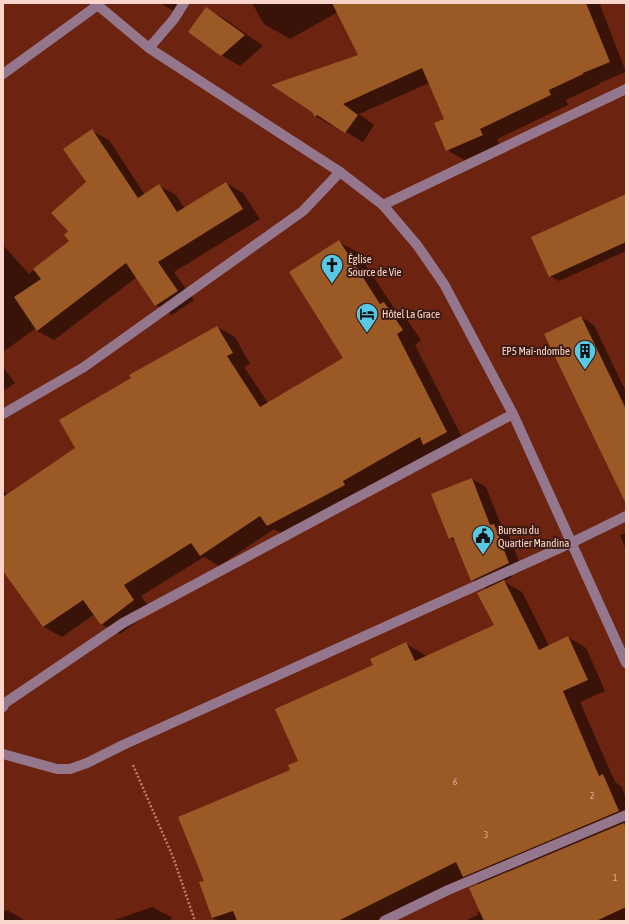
<svg xmlns="http://www.w3.org/2000/svg" width="629" height="924" font-family="'Asap Condensed',sans-serif">
	<style>
		.shadow { fill: #0007 }
		.building { fill: #9b5925 }
		.lines { fill: none; stroke-linecap: round; stroke-linejoin: round }
		.path { stroke: #b78172; stroke-width: 2.5; stroke-dasharray: 2 2; stroke-linecap: butt }
		.minor { stroke: #95778d; stroke-width: 10 }
		.labels { text-anchor: middle; stroke-width: 4; stroke-linejoin: round; paint-order: stroke }
		.number-label { font-size: 9px; fill: #e2b6a2 }
		.poi-label { font-size: 11px; fill: #fad5cb; stroke: #3b1a12; text-anchor: start }
	</style>
	<rect width="100%" height="100%" fill="#6c230f"/>
	<!-- shadow -->
	<g class="shadow">
		<path d="M160,3H183L177,13Z"/>
		<path d="M252,3H605L600,5L626,72L599,83L600,84L566,100L568,105L497,139L500,145L464,160L447,150L445,119L429,83L359,114L374,125L363,142L334,125L333,126L315,116L359,56L338,12L290,39L264,24Z"/>
		<path d="M206,9L225,19L263,46L240,66L221,55Z"/>
		<path d="M92,131L109,140L145,195L159,186L176,195L185,209L226,183L243,193L260,219L174,272L194,300L172,315L156,305L137,277L54,340L37,331L36,328L3,352V245L29,274L70,242V231L87,182Z"/>
		<path d="M626,195V251L559,281L550,276Z"/>
		<path d="M339,242L357,252L394,308L403,314L421,340L415,345L465,443L443,454L435,450L286,536L274,529L219,566L204,557L141,596L152,611L120,634L101,624L95,614L62,637L44,627L3,569V489L7,496L76,448L132,379L217,327L235,337L250,364L244,367L268,403L344,358Z"/>
		<path d="M581,317L594,325L626,392V502Z"/>
		<path d="M3,367L15,383L3,391Z"/>
		<path d="M472,479L486,487L503,530L508,533L523,571L511,575L512,577L503,581L522,592L549,646L568,637L586,648L605,691L580,702L615,782L621,786L626,798V921H465L478,915L477,913L481,912L480,885L465,877L376,921H219L213,918L205,881L374,666L406,644L424,654L426,657L495,626L487,589L472,580L456,541L450,538Z"/>
		<path d="M626,533V549L620,535Z"/>
		<path d="M152,907L171,917L172,921H112Z"/>
		<path d="M7,910L26,921H3V912Z"/>
	</g>
	<!-- building -->
	<g class="building">
		<path d="M332,3H586L610,62L583,73V74L549,90L551,95L480,129L483,135L446,151L434,123L444,119L422,68L343,104L358,115L345,133L317,115L315,117L312,112L271,85L358,55Z"/>
		<path d="M206,7L245,35L221,56L188,32Z"/>
		<path d="M92,129L138,198L159,184L177,212L226,182L243,209L158,262L178,291L155,306L126,263L37,331L14,297L41,279L33,269L69,241L64,235L68,231L51,213L86,182L63,149Z"/>
		<path d="M626,194V242L549,277L531,237Z"/>
		<path d="M339,240L380,304L384,302L403,330L397,334L447,432L423,445L420,437L343,481L345,485L267,526L260,516L200,556L191,543L124,585L134,600L101,625L83,600L43,627L3,571V497L75,448L59,420L131,378L129,375L217,326L233,353L227,356L260,407L343,358L289,272Z"/>
		<path d="M581,316L626,409V504L544,334Z"/>
		<path d="M472,478L490,525L494,524L509,563L471,581L453,537L449,539L431,494Z"/>
		<path d="M504,580L539,650L568,636L588,680L563,691L599,776L603,774L619,811L463,877L456,862L338,921H237L233,911L212,918L199,882L204,881L178,817L290,770L288,765L298,761L275,709L373,665L370,659L406,642L415,661L494,625L477,593Z"/>
		<path d="M624,823L626,828V907L596,921H484L469,888Z"/>
	</g>
	<g class="lines">
		<!-- path -->
		<path class="path" d="M133,765L173,857L195,921"/>
		<!-- minor -->
		<g class="minor">
			<path d="M95,3L149,48L340,172L383,205L417,245L444,284L513,414L626,663"/>
			<path d="M149,48L174,19L184,3"/>
			<path d="M3,74L98,5"/>
			<path d="M383,205L626,89"/>
			<path d="M3,414L84,367L303,211L340,172"/>
			<path d="M3,707L5,703L123,623L513,414"/>
			<path d="M3,754L57,769H70L87,763L123,745L571,543L626,516"/>
			<path d="M384,921L448,890L626,815"/>
		</g>
	</g>
	<!-- icons -->
	<defs>
		<g id="church-pin" transform="scale(1.15)"><path d="M0 17L-7.5 6A9.5 9.5 0 1 1 7.5 6Z" fill="#58c9e3" stroke="#3b1a12"/><path d="M-1.2-6h2.4v3.5h3.3v2.4h-3.3V6h-2.4V-.1h-3.3v-2.4h3.3Z" fill="#111"/></g>
		<g id="hotel-pin" transform="scale(1.15)"><path d="M0 17L-7.5 6A9.5 9.5 0 1 1 7.5 6Z" fill="#58c9e3" stroke="#3b1a12"/><path d="M-6-4.5h1.5V1H6V5H4.5V3h-9V5H-6ZM-4 0a1.8 1.8 0 1 1 3.6 0ZM.5 0V-2.5h3Q6-2.5 6 0Z" fill="#111"/></g>
		<g id="building-pin" transform="scale(1.15)"><path d="M0 17L-7.5 6A9.5 9.5 0 1 1 7.5 6Z" fill="#58c9e3" stroke="#3b1a12"/><path d="M-4-6H4V6H1V3H-1V6H-4ZM-2.5-4.3h1.7v1.8h-1.7ZM.8-4.3h1.7v1.8H.8ZM-2.5-1h1.7V.8h-1.7ZM.8-1h1.7V.8H.8Z" fill="#111"/></g>
		<g id="civic-pin" transform="scale(1.15)"><path d="M0 17L-7.5 6A9.5 9.5 0 1 1 7.5 6Z" fill="#58c9e3" stroke="#3b1a12"/><path d="M-.6-6.5H3V-4.5H.6V-3L4-1V1h2V6H-6V1h2V-1L-.6-3ZM-1.2 2.5V6h2.4V2.5Z" fill="#111"/></g>
	</defs>
	<g fill-rule="evenodd">
		<use href="#church-pin" x="332" y="265"/>
		<use href="#hotel-pin" x="367" y="314"/>
		<use href="#building-pin" x="585" y="351"/>
		<use href="#civic-pin" x="483" y="536"/>
	</g>
	<g class="labels">
		<!-- number labels -->
		<g class="number-label">
			<text x="455" y="785">6</text>
			<text x="592" y="799">2</text>
			<text x="486" y="838">3</text>
			<text x="615" y="881">1</text>
		</g>
		<!-- poi labels -->
		<g class="poi-label">
			<text x="348" y="263">Église<tspan x="348" dy="13">Source de Vie</tspan></text>
			<text x="382" y="318">Hôtel La Grace</text>
			<text x="570" y="355" text-anchor="end">EP5 Maï-ndombe</text>
			<text x="498" y="534">Bureau du<tspan x="498" dy="13">Quartier Mandina</tspan></text>
		</g>
	</g>
	<!-- border -->
	<rect width="629" height="924" fill="none" stroke="#fad5cb" stroke-width="8"/>
</svg>
